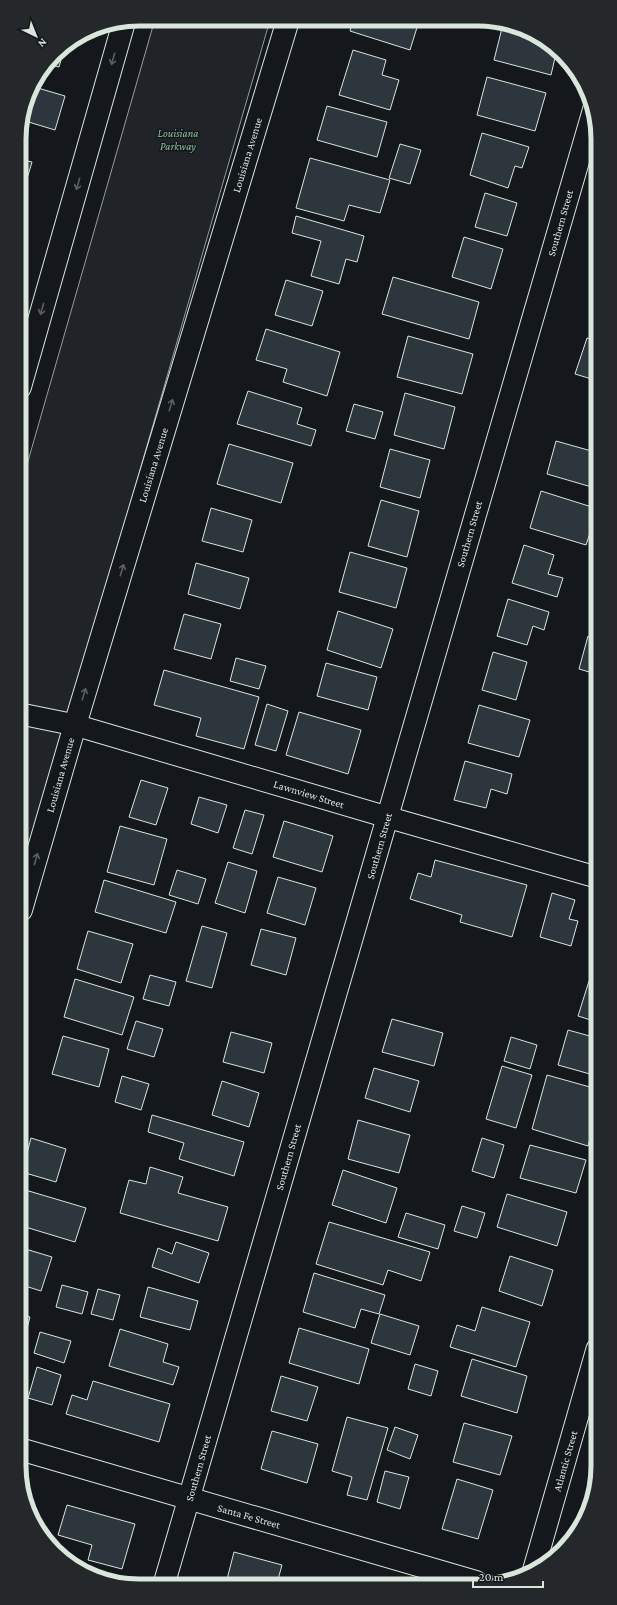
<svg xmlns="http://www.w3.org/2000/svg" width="617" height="1605" font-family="'Crimson Pro',serif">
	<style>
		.green { fill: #202428; stroke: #939e99 }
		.building { fill: #2c363c; stroke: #d8e6dc }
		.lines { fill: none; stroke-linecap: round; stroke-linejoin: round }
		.minor-casing { stroke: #d8e6dc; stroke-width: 23 }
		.secondary-casing { stroke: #d8e6dc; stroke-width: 24 }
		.minor { stroke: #14181c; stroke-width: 21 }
		.secondary { stroke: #14181c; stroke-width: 22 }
		.oneway { stroke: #59605f }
		.labels { text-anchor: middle; stroke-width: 3; stroke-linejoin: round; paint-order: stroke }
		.park-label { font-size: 11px; font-style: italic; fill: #8ac095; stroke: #14181c }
		.street-label { font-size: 11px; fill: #d8e6dc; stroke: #14181c }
		.rim { fill: none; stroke: #d8e6dc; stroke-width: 5 }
	</style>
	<rect width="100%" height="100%" fill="#14181c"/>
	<!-- green -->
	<path class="green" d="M155,19L270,20L21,882L20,489Z"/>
	<!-- building -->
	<g class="building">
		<path d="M353,20L419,21L410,50L350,31Z"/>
		<path d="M503,24L512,27L557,49L551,75L494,60Z"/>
		<path d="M65,46L59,67L48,64L60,49Z"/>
		<path d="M353,50L386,60L382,75L399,80L390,110L339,95Z"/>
		<path d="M487,77L546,93L535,131L477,115Z"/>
		<path d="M31,86L65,96L55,130L22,120Z"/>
		<path d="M327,106L387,122L377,157L317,140Z"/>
		<path d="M482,133L529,147L522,168L515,166L508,188L470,175Z"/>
		<path d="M400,144L421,150L410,184L389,178Z"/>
		<path d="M310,158L390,180L380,213L349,205L344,221L296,208Z"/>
		<path d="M19,159L32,162L20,202H19Z"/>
		<path d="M485,193L517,203L507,236L475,227Z"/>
		<path d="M296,216L364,236L357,262L346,259L339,284L311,276L321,241L292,233Z"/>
		<path d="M464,237L503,249L491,289L452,277Z"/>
		<path d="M393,277L479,302L469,339L382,314Z"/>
		<path d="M286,280L323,291L312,326L275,315Z"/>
		<path d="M266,329L340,352L327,396L283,382L287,369L256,360Z"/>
		<path d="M408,336L473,354L462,394L397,377Z"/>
		<path d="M587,338L595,340V380L575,374Z"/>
		<path d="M248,391L302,408L297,424L316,430L311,446L237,424Z"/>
		<path d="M405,393L455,407L444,449L394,435Z"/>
		<path d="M354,404L383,412L375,439L346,431Z"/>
		<path d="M556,441L595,452V488L547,474Z"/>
		<path d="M229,444L293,463L281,503L217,484Z"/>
		<path d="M390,449L430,460L420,498L380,487Z"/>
		<path d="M541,491L595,508V528L592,527L586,545L530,528Z"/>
		<path d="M381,500L419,511L407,557L368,546Z"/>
		<path d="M211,508L252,520L243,552L202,541Z"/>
		<path d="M524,545L554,555L548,574L563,578L557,597L512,583Z"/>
		<path d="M350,552L407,568L396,608L339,592Z"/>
		<path d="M196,563L249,578L240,609L188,594Z"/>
		<path d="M508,599L549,612L544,630L533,626L527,645L497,636Z"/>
		<path d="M338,611L393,629L381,668L327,650Z"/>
		<path d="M184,614L221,624L211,659L174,649Z"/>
		<path d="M588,636L595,639L596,674L579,669Z"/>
		<path d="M493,652L527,662L516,700L482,690Z"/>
		<path d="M236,658L266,666L259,689L230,681Z"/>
		<path d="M326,663L377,677L368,710L317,696Z"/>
		<path d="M164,670L259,697L244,749L196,736L201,718L154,705Z"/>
		<path d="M267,704L288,711L276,751L255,745Z"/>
		<path d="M479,705L530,720L519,757L468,743Z"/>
		<path d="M299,712L361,730L348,774L286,755Z"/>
		<path d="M465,761L512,774L507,794L491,789L486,808L454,800Z"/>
		<path d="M141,780L168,788L156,825L129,817Z"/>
		<path d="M199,797L227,805L218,833L191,824Z"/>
		<path d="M245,810L264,815L252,854L233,848Z"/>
		<path d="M284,821L333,836L322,872L273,857Z"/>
		<path d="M120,826L167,839L154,885L107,872Z"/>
		<path d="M435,860L527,885L512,937L460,922L462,915L410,899L418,873L431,877Z"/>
		<path d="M228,862L257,871L245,913L215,903Z"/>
		<path d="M177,870L206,879L198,904L169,895Z"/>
		<path d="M278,877L316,888L305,925L267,913Z"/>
		<path d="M104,880L176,902L166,933L95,912Z"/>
		<path d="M552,893L575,900L569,919L578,921L571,946L540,937Z"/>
		<path d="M202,926L227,933L212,988L186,981Z"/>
		<path d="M261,929L296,938L286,975L251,965Z"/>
		<path d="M88,931L133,944L121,983L77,969Z"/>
		<path d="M150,975L176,982L169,1006L143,999Z"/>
		<path d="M75,979L134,997L122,1035L64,1017Z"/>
		<path d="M589,981L596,983L597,1022L578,1016Z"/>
		<path d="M392,1019L443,1033L434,1066L382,1052Z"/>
		<path d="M136,1021L163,1029L154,1057L127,1049Z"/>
		<path d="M568,1030L597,1038V1076L558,1065Z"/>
		<path d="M231,1032L272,1043L264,1073L223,1062Z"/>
		<path d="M63,1036L109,1049L99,1087L52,1074Z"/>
		<path d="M511,1037L537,1045L530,1069L504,1061Z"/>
		<path d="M502,1066L532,1075L516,1128L486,1119Z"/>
		<path d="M374,1068L419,1081L410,1112L365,1098Z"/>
		<path d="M547,1075L597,1089V1114L588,1146L532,1129Z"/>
		<path d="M122,1076L149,1084L141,1110L115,1102Z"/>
		<path d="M222,1081L259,1093L249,1127L212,1115Z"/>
		<path d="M152,1115L244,1142L234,1176L179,1159L184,1143L148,1132Z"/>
		<path d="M358,1120L410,1135L399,1173L348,1159Z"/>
		<path d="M31,1138L66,1149L56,1182L22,1172Z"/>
		<path d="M482,1138L504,1145L494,1178L472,1171Z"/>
		<path d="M530,1145L586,1160L576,1193L520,1178Z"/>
		<path d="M150,1167L183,1177L178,1193L228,1207L218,1241L120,1213L129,1180L146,1184Z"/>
		<path d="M343,1170L397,1188L386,1223L332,1205Z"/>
		<path d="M22,1189L86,1208L75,1242L22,1226Z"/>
		<path d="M507,1194L567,1212L557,1246L497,1227Z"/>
		<path d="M462,1206L485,1213L477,1238L454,1231Z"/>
		<path d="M406,1213L445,1225L438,1249L398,1237Z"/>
		<path d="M329,1222L430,1252L421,1281L388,1270L383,1285L316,1264Z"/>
		<path d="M176,1242L209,1253L199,1283L152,1267L158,1248L172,1254Z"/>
		<path d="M22,1248L52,1257L41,1291L22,1285Z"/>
		<path d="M510,1256L553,1270L542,1306L499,1291Z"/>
		<path d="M314,1273L385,1295L379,1314L361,1309L355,1328L303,1312Z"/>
		<path d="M62,1285L88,1292L82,1314L56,1307Z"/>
		<path d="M148,1287L198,1301L190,1330L140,1317Z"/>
		<path d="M98,1289L120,1295L113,1320L91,1314Z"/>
		<path d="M482,1307L530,1322L516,1367L450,1347L457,1325L475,1331Z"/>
		<path d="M380,1314L419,1326L410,1355L371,1343Z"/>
		<path d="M23,1315L30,1317L24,1340L23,1339Z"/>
		<path d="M299,1328L369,1349L359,1384L289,1363Z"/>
		<path d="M120,1329L168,1344L163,1362L179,1367L173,1385L109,1366Z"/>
		<path d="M40,1332L71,1341L64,1363L34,1353Z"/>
		<path d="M23,1357L27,1358L23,1375Z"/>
		<path d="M472,1359L527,1376L517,1413L461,1396Z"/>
		<path d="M415,1364L438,1371L431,1396L408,1389Z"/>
		<path d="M37,1367L61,1375L52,1405L28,1398Z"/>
		<path d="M281,1376L318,1387L307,1421L271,1411Z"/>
		<path d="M93,1381L170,1404L159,1442L66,1414L72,1395L87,1400Z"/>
		<path d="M347,1417L388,1428L367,1500L347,1495L352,1477L332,1471Z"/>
		<path d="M464,1423L512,1436L500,1475L453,1462Z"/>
		<path d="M395,1427L418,1435L410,1459L387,1450Z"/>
		<path d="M272,1431L318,1444L307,1483L261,1469Z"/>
		<path d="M385,1471L409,1477L400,1509L377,1502Z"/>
		<path d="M457,1479L493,1490L478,1539L442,1529Z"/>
		<path d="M67,1505L135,1524L122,1569L88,1560L92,1545L58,1535Z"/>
		<path d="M234,1552L282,1565L277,1583H226Z"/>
	</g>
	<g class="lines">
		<!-- minor casing -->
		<g class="minor-casing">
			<g id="minor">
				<path d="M21,714L75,725L387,817L596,877"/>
				<path d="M533,1572L597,1349"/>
				<path d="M164,1584L594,108"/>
			</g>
		</g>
		<!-- secondary casing -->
		<g class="secondary-casing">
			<g id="secondary">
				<path d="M20,387L124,22"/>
				<path d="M21,910L75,725L288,20"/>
				<path d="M23,1450L476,1582"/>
			</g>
		</g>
		<!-- minor -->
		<use href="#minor" class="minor"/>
		<!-- secondary -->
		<use href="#secondary" class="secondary"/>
	</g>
	<!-- one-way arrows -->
	<defs><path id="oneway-shaft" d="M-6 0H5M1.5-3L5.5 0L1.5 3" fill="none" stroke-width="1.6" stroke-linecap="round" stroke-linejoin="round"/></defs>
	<g class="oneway">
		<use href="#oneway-shaft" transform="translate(113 59) rotate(106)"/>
		<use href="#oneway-shaft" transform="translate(78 184) rotate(106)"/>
		<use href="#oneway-shaft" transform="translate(42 309) rotate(106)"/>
		<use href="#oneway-shaft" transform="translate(171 405) rotate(-73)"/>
		<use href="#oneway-shaft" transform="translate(122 570) rotate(-73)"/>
		<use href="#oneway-shaft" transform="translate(84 694) rotate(-73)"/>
		<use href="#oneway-shaft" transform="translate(36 859) rotate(-74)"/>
	</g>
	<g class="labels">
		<!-- park labels -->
		<g class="park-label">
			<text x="178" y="137">Louisiana<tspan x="178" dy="13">Parkway</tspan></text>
		</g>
		<!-- street labels -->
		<g class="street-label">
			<text transform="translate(247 155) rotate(-73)" y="4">Louisiana Avenue</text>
			<text transform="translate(560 223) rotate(-74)" y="4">Southern Street</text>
			<text transform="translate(153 465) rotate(-73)" y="4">Louisiana Avenue</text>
			<text transform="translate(469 534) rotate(-74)" y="4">Southern Street</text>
			<text transform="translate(60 775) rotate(-74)" y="4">Louisiana Avenue</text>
			<text transform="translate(309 794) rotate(17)" y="4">Lawnview Street</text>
			<text transform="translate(379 846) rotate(-74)" y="4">Southern Street</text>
			<text transform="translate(288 1157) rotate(-74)" y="4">Southern Street</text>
			<text transform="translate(565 1461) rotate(-74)" y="4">Atlantic Street</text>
			<text transform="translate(198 1468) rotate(-74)" y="4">Southern Street</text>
			<text transform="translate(249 1516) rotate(16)" y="4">Santa Fe Street</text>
		</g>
	</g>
	<!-- crop -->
	<path d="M0 0H617V1605H0ZM139 26H478A113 113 0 0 1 591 139V1466A113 113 0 0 1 478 1579H139A113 113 0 0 1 26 1466V139A113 113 0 0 1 139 26Z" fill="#24282b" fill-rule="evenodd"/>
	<path class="rim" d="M139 26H478A113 113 0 0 1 591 139V1466A113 113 0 0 1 478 1579H139A113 113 0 0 1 26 1466V139A113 113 0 0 1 139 26Z"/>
	<!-- north arrow -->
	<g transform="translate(36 36) rotate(137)" stroke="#14181c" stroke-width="3" paint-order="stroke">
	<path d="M0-3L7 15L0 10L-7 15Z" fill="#d8e6dc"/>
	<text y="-6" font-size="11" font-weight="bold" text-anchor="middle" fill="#d8e6dc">N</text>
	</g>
	<!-- scale -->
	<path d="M473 1581v6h70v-6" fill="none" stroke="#d8e6dc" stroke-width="2"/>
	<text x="479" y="1581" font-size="12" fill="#d8e6dc" stroke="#14181c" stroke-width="3" paint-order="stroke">20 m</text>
</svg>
